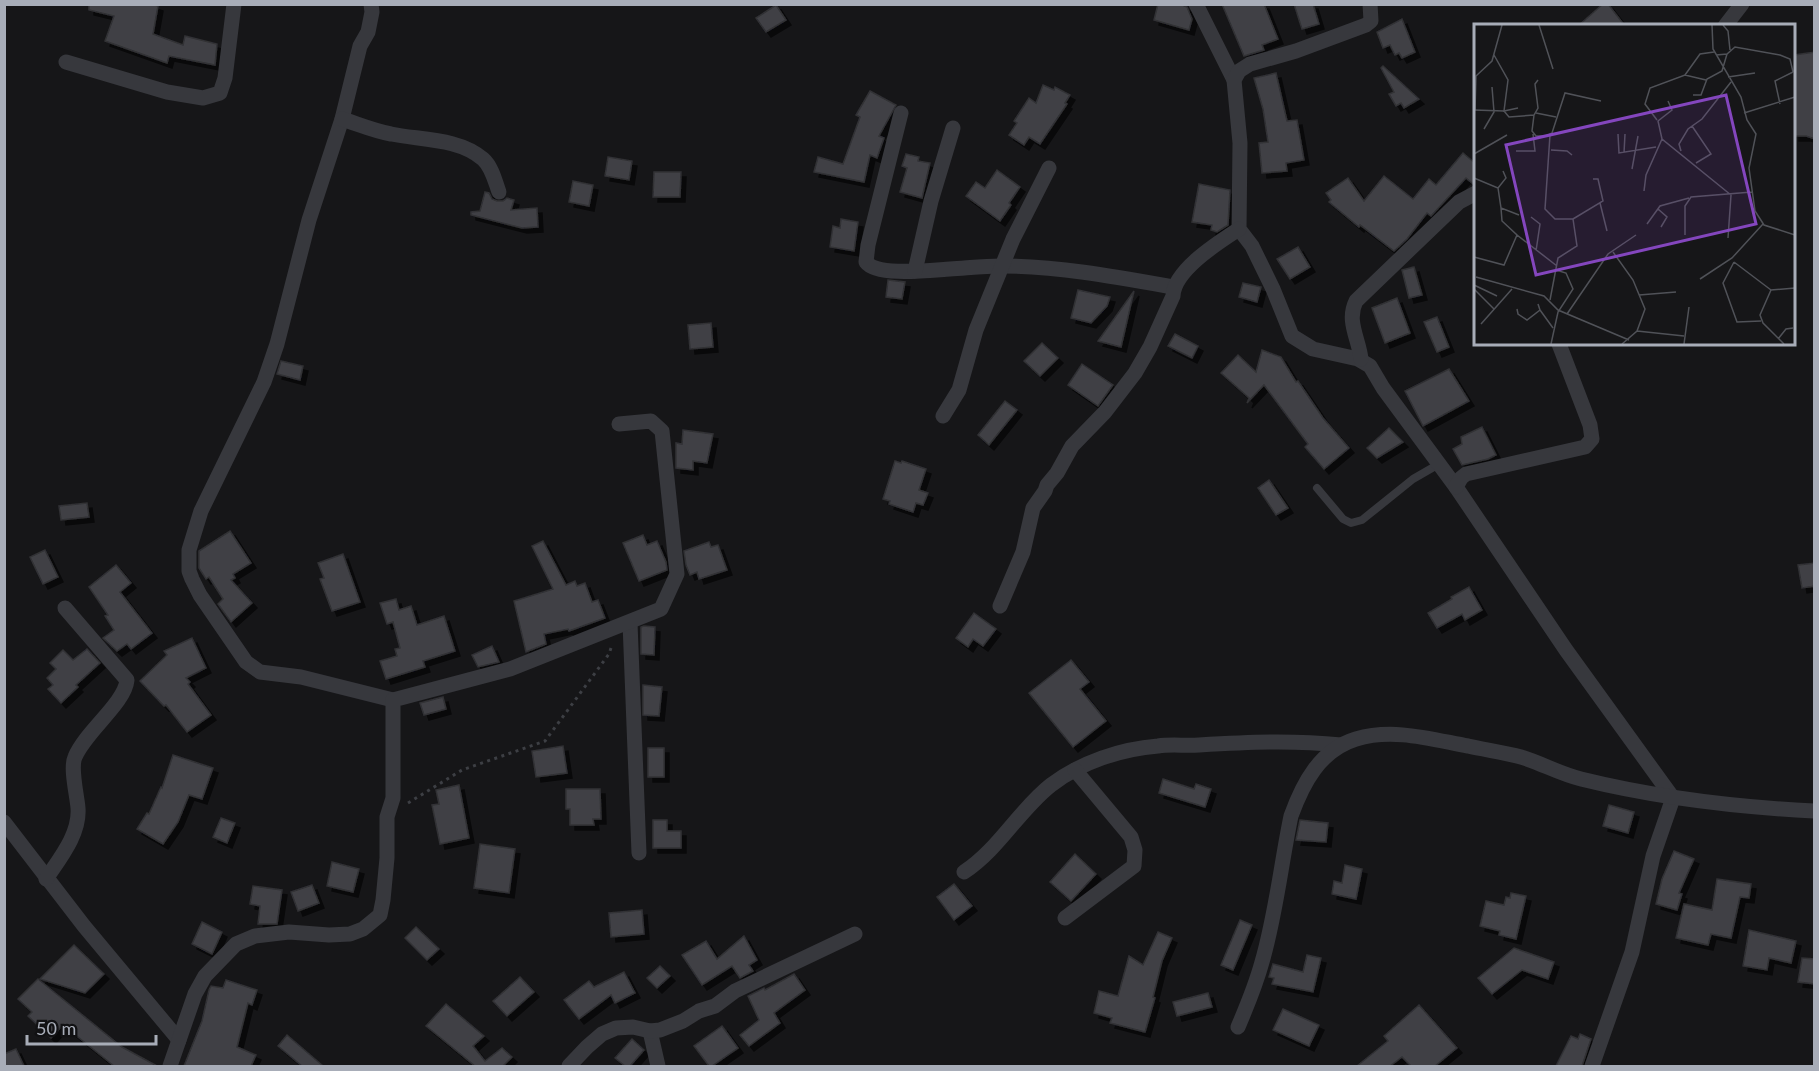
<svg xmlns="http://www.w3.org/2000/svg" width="1819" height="1071" font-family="Lato,sans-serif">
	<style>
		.building { fill: #404145; stroke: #303034; stroke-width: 1.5; filter: url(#shadow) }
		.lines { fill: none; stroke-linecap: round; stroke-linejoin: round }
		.path { stroke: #3d3f44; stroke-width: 3; stroke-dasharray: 3 4.5; stroke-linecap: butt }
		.lane { stroke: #37383d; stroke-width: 8 }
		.street { stroke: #37383d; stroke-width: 15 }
		.inset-road { fill: none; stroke: #505258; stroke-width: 1.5 }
		.view { fill: #8446be; fill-opacity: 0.15; stroke: #8446be; stroke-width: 3 }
		.inset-edge { fill: none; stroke: #a8adb8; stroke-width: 3 }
	</style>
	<defs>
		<filter id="shadow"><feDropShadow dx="5" dy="5" stdDeviation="0" flood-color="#0009"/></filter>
	</defs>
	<rect width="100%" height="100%" fill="#161618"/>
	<!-- building -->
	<g class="building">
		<path d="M89,4H152L158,6L153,34L183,45L185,36L217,44L215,65L169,56L167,63L105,41L114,16L89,10Z"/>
		<path d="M1158,4H1180L1187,7L1192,19L1189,30L1154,20Z"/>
		<path d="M1222,4H1264L1278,39L1262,45L1264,50L1244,56Z"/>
		<path d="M1294,4H1313L1319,24L1302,29Z"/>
		<path d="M1603,4H1608L1625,26H1578Z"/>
		<path d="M776,5L786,20L766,32L756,18Z"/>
		<path d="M1402,19L1415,52L1402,58L1399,53L1395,55L1390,45L1383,48L1377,32Z"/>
		<path d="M1815,52V139L1806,136H1794V55Z"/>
		<path d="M1383,66L1419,99L1404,108L1401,103L1396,106L1389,94L1394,92L1381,68Z"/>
		<path d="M1276,73L1287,121L1297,120L1304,160L1286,163L1287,171L1262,173L1259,143L1268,142L1263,109L1254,78Z"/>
		<path d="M1043,85L1054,90L1055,87L1070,95L1065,103L1067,104L1040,144L1029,137L1024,145L1009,135L1017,123L1014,121L1029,98L1036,103Z"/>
		<path d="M870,91L896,105L879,136L884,138L877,158L870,155L864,182L814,172L818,157L843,164L860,117L856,115Z"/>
		<path d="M1463,153L1476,164V183L1473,184L1466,178L1431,216L1427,213L1407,239L1394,251L1360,225L1359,227L1329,202L1331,200L1326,193L1348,178L1364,201L1384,176L1413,199L1429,179L1436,185Z"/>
		<path d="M906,154L919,157L918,161L930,163L922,198L900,192L907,168L902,166Z"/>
		<path d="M608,157L632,161L629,180L605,176Z"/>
		<path d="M997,170L1020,187L1009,203L1011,205L1000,221L966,196L976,182L985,188Z"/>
		<path d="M654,172H681L680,197H653Z"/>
		<path d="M573,181L593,185L589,206L569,202Z"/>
		<path d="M1199,184L1230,190L1228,225L1217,232L1211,230L1212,225L1192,222Z"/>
		<path d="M485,192L489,193L492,199L497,201H503L507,198L514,200L511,210L537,208L538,227L522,228L471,215V212L480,211Z"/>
		<path d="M841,219L858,222L854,251L830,247L833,226L840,228Z"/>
		<path d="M1298,247L1310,267L1290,279L1277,259Z"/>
		<path d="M1414,267L1422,295L1409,298L1402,270Z"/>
		<path d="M888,280L905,282L902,299L886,297Z"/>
		<path d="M1243,283L1261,287L1257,302L1239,297Z"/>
		<path d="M1078,290L1110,297L1107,306L1091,323L1071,318Z"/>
		<path d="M1134,291L1121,347L1098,341Z"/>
		<path d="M1397,298L1410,333L1385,343L1372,308Z"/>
		<path d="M1437,317L1449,347L1437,352L1424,322Z"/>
		<path d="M711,323L713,347L690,349L688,325Z"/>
		<path d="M1175,334L1198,346L1192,358L1168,346Z"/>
		<path d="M1042,343L1058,358L1040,376L1024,361Z"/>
		<path d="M1262,350L1281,357L1296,382L1298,381L1323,418L1349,448L1324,469L1305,447L1308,444L1264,385L1247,403L1249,398L1221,373L1238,355L1256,372Z"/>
		<path d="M281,361L303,366L300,380L277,374Z"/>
		<path d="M1082,364L1113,385L1098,406L1068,385Z"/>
		<path d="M1449,369L1469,401L1423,426L1405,391Z"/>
		<path d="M1005,401L1017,410L989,445L978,435Z"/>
		<path d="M1482,427L1496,455L1488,459L1462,465L1453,449L1462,444L1461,437Z"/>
		<path d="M1389,428L1403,442L1377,458L1367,448Z"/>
		<path d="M683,430L713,434L707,463L693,461V470L676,468V443L682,444Z"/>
		<path d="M895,461L901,463L902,461L926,469L919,490L928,493L923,505L916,503L913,512L889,504L890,501L883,499Z"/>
		<path d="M1269,480L1288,508L1276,515L1258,488Z"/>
		<path d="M87,503L89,517L61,520L59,506Z"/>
		<path d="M230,531L251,563L233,574L235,578L231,580L252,603L231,622L218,604L223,599L209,577L206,579L199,568V551Z"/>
		<path d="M643,535L647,545L657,541L666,562L667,570L639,581L623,543Z"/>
		<path d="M543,541L566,585L575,581L577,586L585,583L592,602L598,600L605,618L569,631L568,629L544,634L546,644L526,652L514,601L553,589L532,546Z"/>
		<path d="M709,542L711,547L718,545L727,570L699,579L697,572L690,575L686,565L684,551Z"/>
		<path d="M45,550L58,577L43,584L30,557Z"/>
		<path d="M343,554L360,602L332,611L320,579L324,578L318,563Z"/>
		<path d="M1815,563V586L1802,588L1798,565Z"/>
		<path d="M116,565L131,583L120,592L152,633L131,649L127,644L117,651L103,638L114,630L105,616L108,615L89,587Z"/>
		<path d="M1469,587L1482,610L1465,620L1462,614L1437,628L1428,613L1452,599L1451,597Z"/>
		<path d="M396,599L399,610L411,606L417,625L444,616L455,651L423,661L425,667L386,679L380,661L397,656L395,649L400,648L393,622L387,624L380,603Z"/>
		<path d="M974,613L996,629L983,646L973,639L968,647L956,638Z"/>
		<path d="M644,626L655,627L654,655L641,654V627Z"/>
		<path d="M192,638L206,668L186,678L190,682L188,684L211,715L187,732L166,705L164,706L140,681L167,655L164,651Z"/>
		<path d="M492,646L499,662L478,667L472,655Z"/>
		<path d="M87,649L100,663L76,685L78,687L61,703L48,689L53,685L47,678L56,669L50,663L63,650L73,660Z"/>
		<path d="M1071,660L1089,682L1080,689L1106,721L1073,747L1029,693Z"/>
		<path d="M643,685L662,687L659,716L643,715Z"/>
		<path d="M443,697L446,709L424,715L420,703Z"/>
		<path d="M563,746L567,773L536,777L532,751Z"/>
		<rect x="648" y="748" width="16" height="29"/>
		<path d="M173,755L213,768L202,799L189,795L178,822L163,844L137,829L147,813L149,814L161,787L162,788Z"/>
		<path d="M1163,779L1194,789L1196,784L1211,789L1205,807L1159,793Z"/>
		<path d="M459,785L469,838L440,844L432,805L439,804L436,790Z"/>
		<path d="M566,789H600L601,819H593L594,825H570V809H566Z"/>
		<path d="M1609,805L1634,812L1628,833L1603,826Z"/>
		<path d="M221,818L235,823L227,843L213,837Z"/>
		<path d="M653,820H667V831H681V848H653Z"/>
		<path d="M1300,820L1328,823L1326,842L1296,840Z"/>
		<path d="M480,844L515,849L509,893L474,888Z"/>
		<path d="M1674,851L1694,859L1679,893L1682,894L1677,910L1656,904L1662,879Z"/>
		<path d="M1075,854L1096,874L1071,901L1050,882Z"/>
		<path d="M332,862L359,869L353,892L327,886Z"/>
		<path d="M1345,865L1362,869L1356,899L1332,894L1334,881L1342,883Z"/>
		<path d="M1717,879L1751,884L1749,898L1740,897L1731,938L1711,934L1708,945L1676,938L1684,904L1712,910Z"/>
		<path d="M954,884L972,906L954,920L937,897Z"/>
		<path d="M312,885L319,903L298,911L291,892Z"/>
		<path d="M253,886L282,890L277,924H258L260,906L250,904Z"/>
		<path d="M1511,893L1526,896L1516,939L1499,935L1500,931L1480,926L1486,901L1504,905L1506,897L1510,898Z"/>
		<path d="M642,910L644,934L611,937L609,913Z"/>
		<path d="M1240,920L1252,925L1233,970L1221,965Z"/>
		<path d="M202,922L222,932L212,954L192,944Z"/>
		<path d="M416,927L439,949L427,960L405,938Z"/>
		<path d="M1749,930L1796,941L1791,963L1769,958L1767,970L1743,966Z"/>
		<path d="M1158,932L1172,938L1162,961L1153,997L1155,998L1145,1032L1110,1023L1112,1018L1094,1013L1099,991L1118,996L1129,956L1143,965Z"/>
		<path d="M744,936L757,960L749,965L753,971L740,978L732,966L702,985L682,955L706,941L717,959Z"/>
		<path d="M74,945L104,974L85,993L40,979Z"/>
		<path d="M1514,948L1554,962L1548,979L1522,970L1492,994L1478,978Z"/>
		<path d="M1307,955L1321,958L1313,992L1272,984L1274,978L1269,977L1273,964L1303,972Z"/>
		<path d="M1802,958L1815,959V984L1798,982Z"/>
		<path d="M660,966L670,976L657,988L647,978Z"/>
		<path d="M624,972L635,993L615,1003L611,995L579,1019L564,1000L589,981L594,987Z"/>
		<path d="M794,974L805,990L774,1013L780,1023L749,1046L740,1035L759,1020L748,996L764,988L765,990Z"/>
		<path d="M520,977L534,992L507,1016L493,1001Z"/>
		<path d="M38,979L122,1047L157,1066H114L63,1025L51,1038L28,1016L32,1012L18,999Z"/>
		<path d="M226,980L257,990L252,1005L248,1003L237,1047L256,1055L251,1066H184L202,1021L209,990L211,986L223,988Z"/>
		<path d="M1208,993L1212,1007L1177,1016L1173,1002Z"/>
		<path d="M446,1004L484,1036L473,1046L485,1061L502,1048L512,1057L503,1066H475L426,1026Z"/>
		<path d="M1419,1005L1457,1048L1435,1066H1411L1402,1057L1390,1066H1357L1388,1041L1384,1036Z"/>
		<path d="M1283,1009L1319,1025L1309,1046L1273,1030Z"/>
		<path d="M722,1026L738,1048L712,1066H709L694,1046Z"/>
		<path d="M1580,1034L1591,1039L1582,1066H1556L1571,1036L1578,1039Z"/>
		<path d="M287,1035L323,1066H302L278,1046Z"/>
		<path d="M632,1039L644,1050L630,1066H625L615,1058Z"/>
		<path d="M16,1049L24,1066H4V1054Z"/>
	</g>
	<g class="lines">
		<!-- path -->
		<path class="path" d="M408,803L462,770L545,741L609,654L612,645"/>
		<!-- lane -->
		<path class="lane" d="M1317,488L1343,519L1351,523L1362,520L1413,479L1439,464"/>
		<!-- street -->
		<g class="street">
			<path d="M371,4L372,12L368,32L360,46L342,119L309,220L277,344L264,382L201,511L189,550V571L192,579L200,595L246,662L260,672L301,677L393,700"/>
			<path d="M1196,4L1234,80"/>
			<path d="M1370,4L1371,21L1366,25L1296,51L1250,64L1239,71L1234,80L1240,143L1239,229L1252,246L1273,289L1292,336L1313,349L1358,359L1370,366L1383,388L1456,487L1566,650L1673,798L1653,856L1632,952L1592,1066"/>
			<path d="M1725,26L1742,4"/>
			<path d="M66,62L167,92L203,98L220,93L225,78L234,4"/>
			<path d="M901,113L868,245L866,262C877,277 932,270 950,269C967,268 984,266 1001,266C1058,266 1117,277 1173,287"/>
			<path d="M342,119C358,124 374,131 391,134C420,140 459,138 483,159C492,167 495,181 499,192"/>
			<path d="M915,271L931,201L953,128"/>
			<path d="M1361,359C1359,339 1346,321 1356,301L1459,202L1476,193"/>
			<path d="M943,416L959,390L976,330L1013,239L1049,168"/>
			<path d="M1456,487L1461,478L1466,474L1585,447L1592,439L1590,425L1559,344"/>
			<path d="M1000,606L1023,552L1033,508L1045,491L1047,485L1057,473L1072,446L1105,412L1135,373L1150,347L1173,296C1174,270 1219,242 1239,229"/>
			<path d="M630,623L639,853"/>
			<path d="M4,822L84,926L179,1040"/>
			<path d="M964,872C999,849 1019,810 1051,785C1081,762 1121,749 1158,746C1171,744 1185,746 1199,745C1248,742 1292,740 1341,745"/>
			<path d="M46,879C60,858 80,834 78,808C77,795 70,768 75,757C85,732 125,703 127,680L65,608"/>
			<path d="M1065,918L1134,866L1135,850L1131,837L1075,770"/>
			<path d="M1238,1027C1247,1006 1256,984 1262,962C1276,914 1281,864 1291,816C1303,783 1320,750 1356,739C1393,728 1430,739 1468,746C1485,750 1504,752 1521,757C1541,763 1560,774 1581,779C1658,798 1735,807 1814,811"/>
			<path d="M650,1031L658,1066"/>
			<path d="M170,1066L195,994L205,976L236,944L255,936L289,932L329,935L350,934L363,929L380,915L383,900L387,858V817L393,798V700L510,669L661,609L677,574L662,431L651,421L619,424"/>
			<path d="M569,1066L587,1047L602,1034L616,1028L633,1027L650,1031L660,1030L683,1021L699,1011L715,1006L735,991L855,934"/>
		</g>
	</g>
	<!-- overview -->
	<g transform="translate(1474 24)">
		<rect width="321" height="321" fill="#161618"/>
		<path class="inset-road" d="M65,1L79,45M238,1L239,25L267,73L273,96L282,110L275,144L281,187L290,201L321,211M249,1L254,7L256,26M20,31L34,56L30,87L44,84M242,31L253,30L261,23L306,31L316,35L319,48M211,51L226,30L240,28M254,53L281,49M219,71H227L233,55L248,47L253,30M194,77L198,86L184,97L188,115L257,171L254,214M306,80L301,57L319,48M0,86L30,87L35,93L60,91L64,84L61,60L64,56M1,86L2,52L18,37L28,1M62,89L82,93M270,89L321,73M60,91L58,107L62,112H72L78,109L91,69L127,77M183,96L171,80L176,64L211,51L232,56M218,102L237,130L222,139M10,105L20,88L18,63M144,110L145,129L182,123M76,111L71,185L81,195H99M77,126L93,127L98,131M42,127H61L59,110M207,127L205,120L214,105L228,95L257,58M150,129L151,110M0,130L33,111M158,145L164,112M0,154L24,164L27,184L45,191M24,164L32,154L29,147M170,167L172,151L188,115M126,179L133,207M184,185L193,193L187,203M57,193L66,200L62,227M173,200L186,182L215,174M43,211L83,242M211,211V182L217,173L278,168M139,228L159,256L171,285L163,307L148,320M0,233L30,241L43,211L28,197L27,184M260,238L249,259L263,298L287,297M260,238L297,266M2,253L70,272L84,286L155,316M226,255L258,234L289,200M0,261L23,272M0,265L20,285M165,271L202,268M76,276L84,234L103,222L99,195L129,177L124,155H119M43,285L44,290L53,296L66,286L64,280M66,286L79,304M93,290L134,230L162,211M7,300L38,265M163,307L210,312M304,315L312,305L319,304M77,320L84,288L99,265L92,249L82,246M210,320L215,283M310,320L289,299L286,291L297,266L321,264"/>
		<path class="view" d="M252,71L282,200L62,251L32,121Z"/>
		<rect width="321" height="321" class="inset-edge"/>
	</g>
	<!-- border -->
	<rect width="1819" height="1071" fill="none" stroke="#a8adb8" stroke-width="12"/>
	<!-- scale -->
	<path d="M27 1035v9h129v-9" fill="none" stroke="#a8adb8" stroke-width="3"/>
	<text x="36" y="1035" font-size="18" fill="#a8adb8" stroke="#111113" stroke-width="4.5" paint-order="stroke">50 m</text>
</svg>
